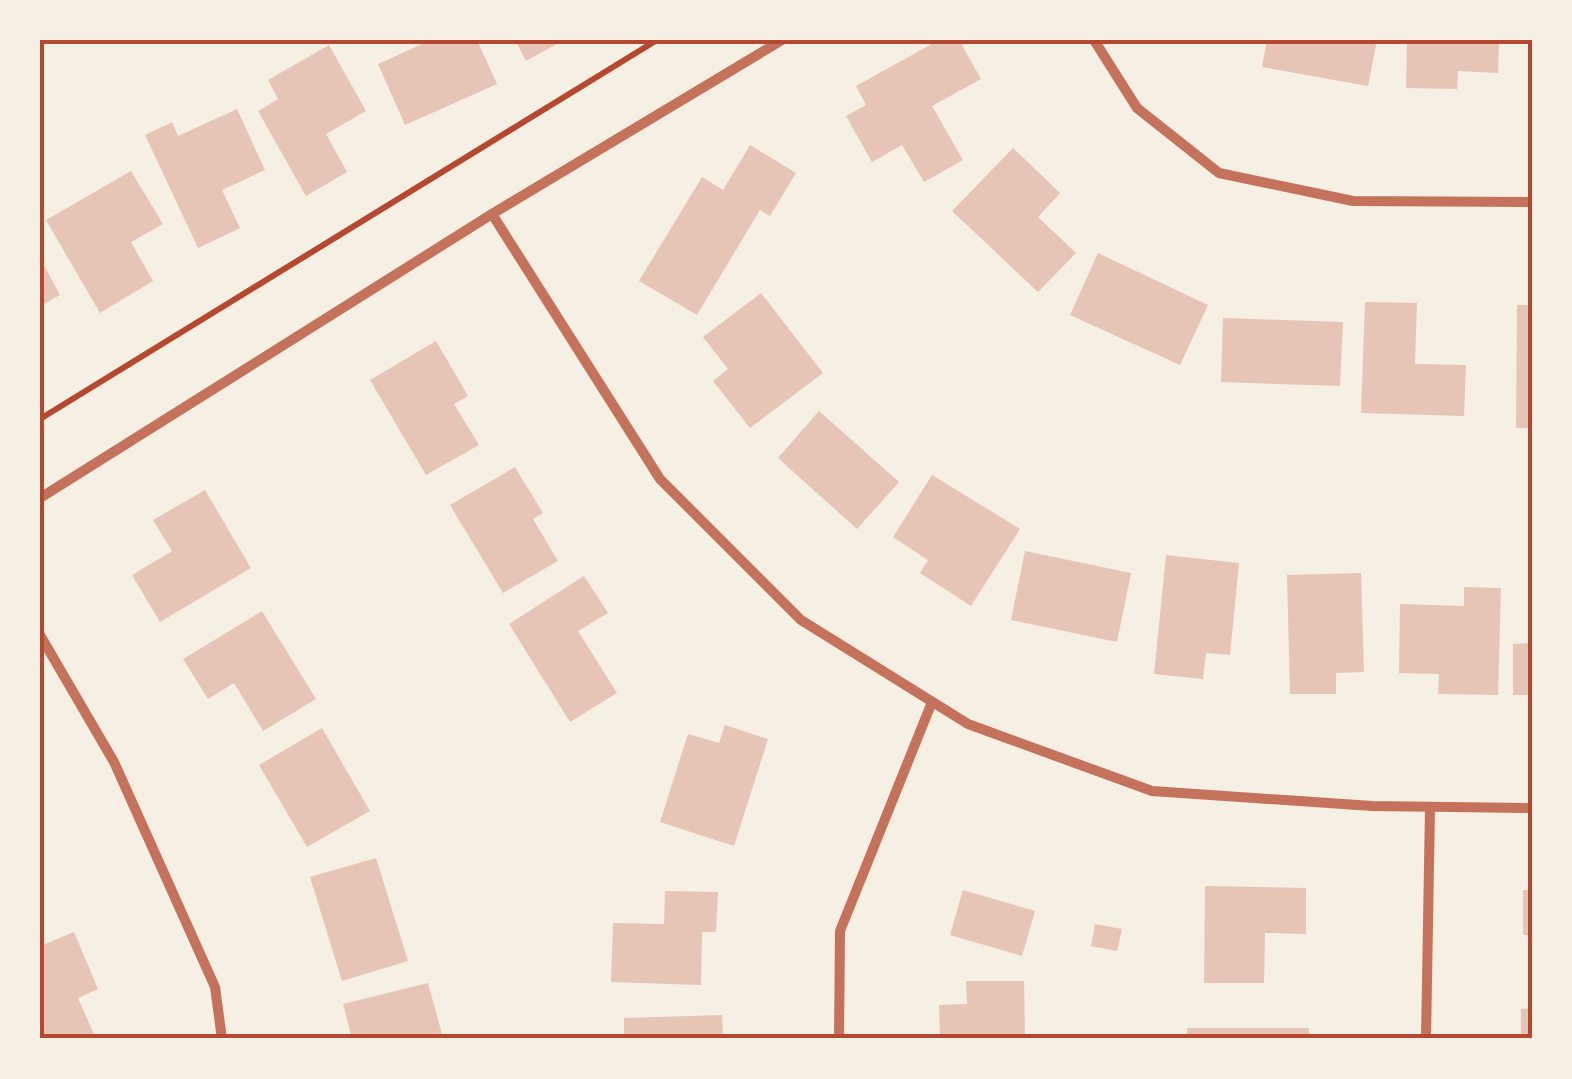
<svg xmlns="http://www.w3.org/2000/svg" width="1572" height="1079" font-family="'Golos Text',sans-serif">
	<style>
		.building { fill: #e6c5b7 }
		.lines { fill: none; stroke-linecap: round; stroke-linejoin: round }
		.path { stroke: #b5482f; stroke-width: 6 }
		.minor { stroke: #c5725c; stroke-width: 10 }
		.neatline { fill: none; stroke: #b5482f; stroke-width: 4 }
	</style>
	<rect width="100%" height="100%" fill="#f6efe4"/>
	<!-- building -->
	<g class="building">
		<path d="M431,40H477L497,84L405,125L378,64Z"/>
		<path d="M515,40H564L526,61Z"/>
		<path d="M939,40H959L981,79L932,106L963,160L924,182L902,145L872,162L846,116L866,105L856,86Z"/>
		<path d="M1267,40H1377L1368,86L1262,67Z"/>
		<path d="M1407,40H1499L1498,73L1458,71L1457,89L1406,88Z"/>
		<rect x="1528" y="40" width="4" height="49"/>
		<path d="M329,45L366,111L326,134L347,172L306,196L258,111L278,99L268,80Z"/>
		<path d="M237,109L265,170L222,190L240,228L198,248L145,135L172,122L178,136Z"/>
		<path d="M750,145L796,173L770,216L760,210L697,315L639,281L702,177L723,190Z"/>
		<path d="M1013,148L1060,193L1038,217L1076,253L1038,292L952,211Z"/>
		<path d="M131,171L163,224L131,242L153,281L100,313L46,220Z"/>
		<path d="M1098,253L1208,305L1180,365L1070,315Z"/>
		<path d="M40,258L60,295L40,306Z"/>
		<path d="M761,293L823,373L750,428L713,381L728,369L703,337Z"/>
		<path d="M1365,302L1417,303L1415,364L1466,365L1464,416L1361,413Z"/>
		<path d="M1517,305H1532V428H1516Z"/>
		<path d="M1223,318L1343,322L1340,386L1221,382Z"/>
		<path d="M436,341L468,396L454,404L479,445L426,475L370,380Z"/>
		<path d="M819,411L899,482L857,529L778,458Z"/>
		<path d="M515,467L543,513L533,519L558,561L503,593L450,505Z"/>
		<path d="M932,475L1020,529L971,606L920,573L928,560L893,537Z"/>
		<path d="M205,490L251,568L160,622L132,575L172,551L153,520Z"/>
		<path d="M1025,551L1131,573L1117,642L1011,620Z"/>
		<path d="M1166,555L1239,563L1230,655L1206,653L1203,679L1154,674Z"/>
		<path d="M1361,573L1364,672L1336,673V694H1290L1287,575Z"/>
		<path d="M584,576L608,613L578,631L617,693L570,722L509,624Z"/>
		<path d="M1464,587L1501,588L1498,695L1438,694L1439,674L1399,673L1400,604L1464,606Z"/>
		<path d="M262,611L316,699L263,731L234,683L208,699L183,659Z"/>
		<path d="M1532,643V695H1513V644Z"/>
		<path d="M725,725L768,739L734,846L660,822L688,734L719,743Z"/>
		<path d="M322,728L370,811L307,847L259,765Z"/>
		<path d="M376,858L408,961L342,981L310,877Z"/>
		<path d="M1205,886L1306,888V934L1265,933L1264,983H1204Z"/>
		<path d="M963,890L1035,911L1022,956L950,935Z"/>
		<rect x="1523" y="890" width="9" height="45"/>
		<path d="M665,891L718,892L716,932H702L701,985L611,982L613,923L664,924Z"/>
		<path d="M1095,924L1122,929L1117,951L1091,946Z"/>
		<path d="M74,932L98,989L78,998L96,1039H40V946Z"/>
		<path d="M966,981H1024L1025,1039H940L939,1005L967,1004Z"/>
		<path d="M428,983L442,1034L423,1039H352L343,1004Z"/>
		<path d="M1532,1008V1039H1521V1009Z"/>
		<path d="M722,1015L723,1039H624V1018Z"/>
		<rect x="1187" y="1028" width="122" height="11"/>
	</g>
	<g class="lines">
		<!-- path -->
		<path class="path" d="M40,419L657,40"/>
		<!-- minor -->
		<g class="minor">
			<path d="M1094,40L1137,108L1219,173L1353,201L1532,202"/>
			<path d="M492,214L660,479L801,620L968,724L1152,791L1372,806L1532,808"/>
			<path d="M40,498L492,214L782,40"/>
			<path d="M40,635L114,762L215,987L222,1039"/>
			<path d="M839,1039L840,931L932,702"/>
			<path d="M1426,1039L1430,807"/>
		</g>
	</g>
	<!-- border -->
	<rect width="1572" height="1079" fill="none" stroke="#f6efe4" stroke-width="85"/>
	<rect x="42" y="42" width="1488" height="994" class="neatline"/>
</svg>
